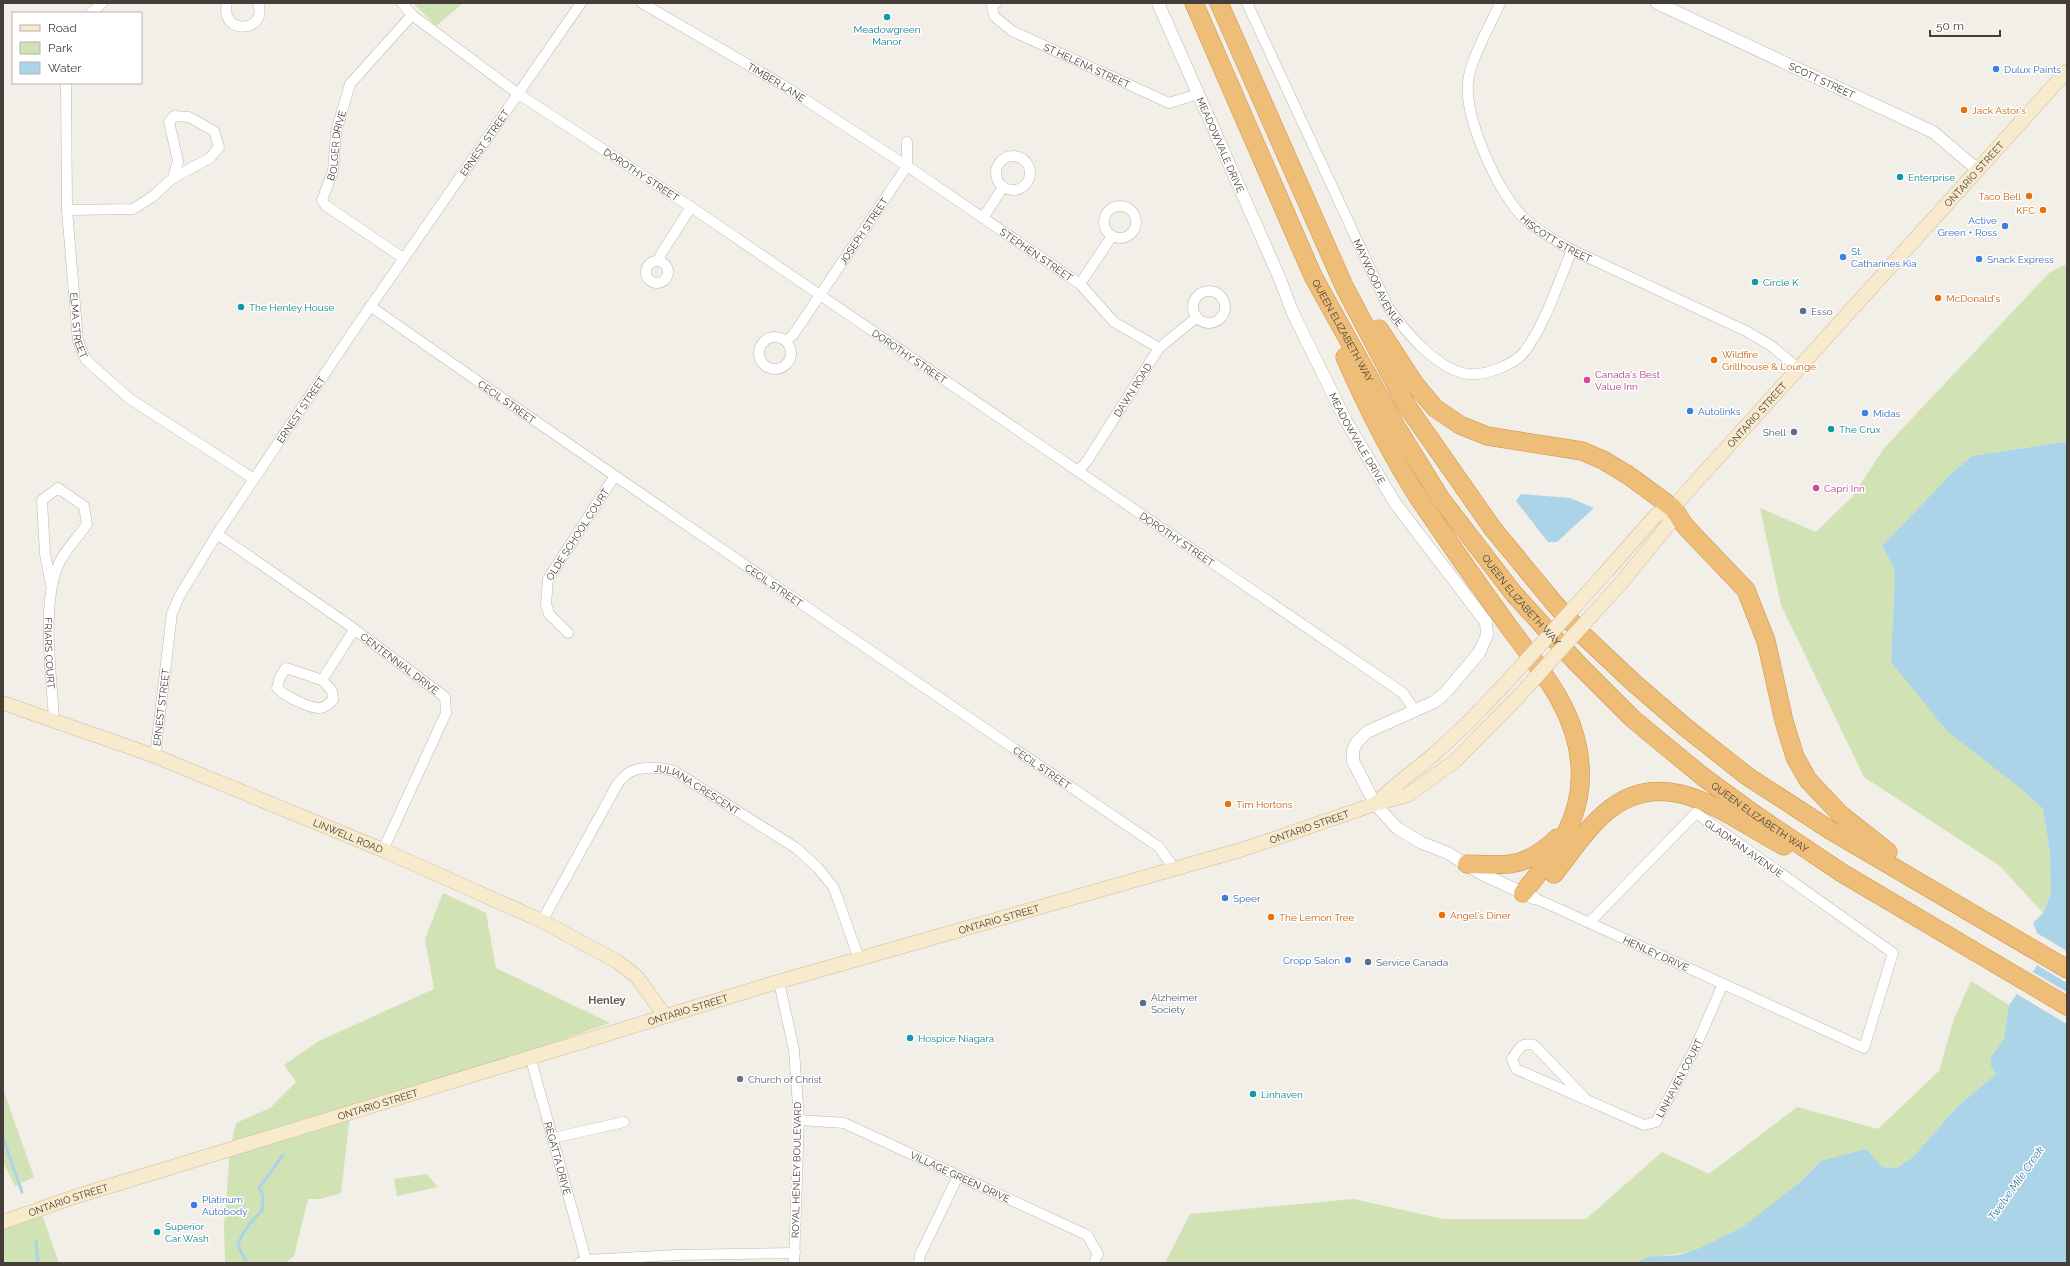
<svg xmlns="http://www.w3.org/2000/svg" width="2070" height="1266" font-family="Raleway,sans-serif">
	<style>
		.green { fill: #d1e2b5 }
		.water { fill: #abd4e8 }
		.pier { fill: #f2eee8 }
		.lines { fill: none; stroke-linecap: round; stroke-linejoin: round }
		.stream { stroke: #abd4e8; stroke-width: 3 }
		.minor-casing { stroke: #bfb8af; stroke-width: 11 }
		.tertiary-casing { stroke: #bfb8af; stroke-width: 13 }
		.secondary-casing { stroke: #cdbc9d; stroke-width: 15 }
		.motorway-casing { stroke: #cc9148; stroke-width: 19 }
		.minor { stroke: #fff; stroke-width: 10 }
		.tertiary { stroke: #fff; stroke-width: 12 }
		.secondary { stroke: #f8eacc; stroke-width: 14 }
		.motorway { stroke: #eebd77; stroke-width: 18 }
		.secondary-bridge-casing { stroke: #cdbc9d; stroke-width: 15; stroke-linecap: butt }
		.secondary-bridge { stroke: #f8eacc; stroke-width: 14 }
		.culture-dot { fill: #0f9aa8; stroke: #fff; stroke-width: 1.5 }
		.shop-dot { fill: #3f7fe0; stroke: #fff; stroke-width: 1.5 }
		.food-dot { fill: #e8710a; stroke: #fff; stroke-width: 1.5 }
		.service-dot { fill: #5c6f8a; stroke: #fff; stroke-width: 1.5 }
		.hotel-dot { fill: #d1479c; stroke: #fff; stroke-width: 1.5 }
		.worship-dot { fill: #6b7280; stroke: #fff; stroke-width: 1.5 }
		.labels { text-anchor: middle; stroke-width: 3; stroke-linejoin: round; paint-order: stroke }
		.culture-label { font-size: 10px; fill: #0d838f; stroke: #fff; text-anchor: start }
		.street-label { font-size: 10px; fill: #453e38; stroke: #fff }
		.shop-label { font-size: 10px; fill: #366cbe; stroke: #fff; text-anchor: start }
		.food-label { font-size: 10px; fill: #c56008; stroke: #fff; text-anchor: start }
		.service-label { font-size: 10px; fill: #4e5e75; stroke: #fff; text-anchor: start }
		.hotel-label { font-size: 10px; fill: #b23c85; stroke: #fff; text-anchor: start }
		.worship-label { font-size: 10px; fill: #5b616d; stroke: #fff; text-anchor: start }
		.neighbourhood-label { font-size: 11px; font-weight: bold; fill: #665c50; stroke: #fff }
		.water-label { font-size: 11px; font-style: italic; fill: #3b7a9d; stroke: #fff }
	</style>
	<rect width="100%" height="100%" fill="#f2eee8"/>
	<!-- green -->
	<g class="green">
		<path d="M413,3H463L436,26Z"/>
		<path d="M2067,264V444L2064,442L1972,456L1954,471L1882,546L1895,570L1891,662L2043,809L2050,854L2051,894L2043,913L2000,866L1864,777L1781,605L1760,508L1816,532L1852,497L1885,447L2049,273Z"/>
		<path d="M443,893L486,913L496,968L610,1023L350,1114L341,1193L320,1199H308L294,1256L285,1263H225L224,1227L230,1149L236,1123L270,1108L296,1082L284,1065L319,1041L434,989L425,939Z"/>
		<path d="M1971,981L2009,1005L2004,1039L1991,1057L1996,1074L1957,1107L1913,1157L1897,1168L1821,1161C1786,1196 1746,1233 1698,1249C1677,1256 1655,1254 1635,1263H1165L1190,1214L1354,1199L1443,1219H1586L1662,1152L1709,1174L1797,1107L1878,1129L1939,1071L1954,1019Z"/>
		<path d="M3,1089L34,1177L15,1186L3,1162Z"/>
		<path d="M426,1174L438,1187L397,1196L394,1179Z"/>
		<path d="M40,1209L59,1263H3V1222Z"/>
	</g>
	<!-- water -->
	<g class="water">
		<path d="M2064,442L2067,444V1263H1635L1648,1257L1679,1255L1700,1248L1743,1227L1800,1182L1821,1161L1866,1149L1882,1167L1897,1168L1913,1157L1957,1107L1996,1074L1991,1066V1057L2004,1039L2009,1005L2036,967L2043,947L2033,923L2043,913L2051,894L2050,854L2043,809L2023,790L1948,732L1891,662L1895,570L1882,546L1954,471L1972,456Z"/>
		<path d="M1521,494L1570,498L1594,508L1557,542H1548L1516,501Z"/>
	</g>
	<!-- pier -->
	<g class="pier">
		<path d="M2035,932L2067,951V983L2035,964L2041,947Z"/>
		<path d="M2031,971L2067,992V1024L2015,993Z"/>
	</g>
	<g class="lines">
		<!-- stream -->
		<g class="stream">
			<path d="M3,1138L22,1192"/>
			<path d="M36,1241L38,1263"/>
			<path d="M247,1263L238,1246C241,1233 252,1220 262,1211L263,1196L259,1188L283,1155"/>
		</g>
		<!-- minor casing -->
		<g class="minor-casing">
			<g id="minor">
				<path d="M227,3C219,36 269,33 258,3"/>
				<path id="s1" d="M402,3L412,15L517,93L691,207L1403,693L1415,711"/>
				<path id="s2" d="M642,3L781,84L907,166L1080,284L1114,322L1159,348"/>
				<path id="s3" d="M996,3L992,6L994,16L1012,31L1169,103L1198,94"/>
				<path id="s4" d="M1247,3L1388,307C1404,330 1437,370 1468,374C1478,375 1490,372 1500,368C1510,364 1518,360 1525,351C1546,322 1558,283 1572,250"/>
				<path id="s5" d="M1500,3C1491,24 1470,60 1468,82C1464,118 1499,196 1526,220C1540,232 1556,241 1572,250L1746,331L1770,345L1798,368"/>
				<path d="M91,13L102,3"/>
				<path id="s6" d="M66,83L67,210L78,341L86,360L130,399L254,479"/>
				<path d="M907,142V166"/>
				<circle cx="1013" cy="173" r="17"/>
				<circle cx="1120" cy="222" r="16"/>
				<path d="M67,210L133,209L152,197L173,178L210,158L219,147L214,131L189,117L174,116L169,122L178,161L173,178"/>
				<path d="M983,218L1003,187"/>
				<path id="s7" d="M403,258L325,205L322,200L333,171L336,132L350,84L412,15"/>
				<circle cx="657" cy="272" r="11"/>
				<path d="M658,261L661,254L691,207"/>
				<path d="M1080,284L1112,236"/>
				<circle cx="1209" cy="307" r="16"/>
				<path id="s8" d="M370,306C631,489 896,668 1159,847L1174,868"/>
				<circle cx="775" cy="353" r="16"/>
				<path id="s9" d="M786,341L793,335L907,166"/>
				<path id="s10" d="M1078,471L1087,461L1159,348L1197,317"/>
				<path id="s11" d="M217,534L346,623L445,697L446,713L383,850"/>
				<path id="s12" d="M51,585L45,554L42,500L58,488L84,506L87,524C79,536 67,548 60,561C40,602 52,675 54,721"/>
				<path id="s13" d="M568,633L549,614L546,604L548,579L614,477"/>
				<path d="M322,680L332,691L333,700C329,704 326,707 320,708C310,709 283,695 277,688L280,677L286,668L322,680L354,630"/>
				<path id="s14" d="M155,756L172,613L180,595L217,534L352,333L581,3"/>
				<path id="s15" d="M1534,898L1548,904L1864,1048L1893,953L1696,813L1589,923"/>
				<path id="s16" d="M542,921L618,783C621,780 625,775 630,772C642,766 661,767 674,771L796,848L818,868L834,888L859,959"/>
				<path d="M779,982L794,1050L799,1120L794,1263"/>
				<path id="s17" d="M530,1056L586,1260"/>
				<path id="s18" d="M1585,1098L1534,1045C1521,1042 1519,1048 1512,1059L1516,1069L1644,1125L1656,1122L1696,1046L1723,984"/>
				<path id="s19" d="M799,1120L844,1123L1087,1235L1098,1254L1094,1263"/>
				<path d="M553,1138L624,1122"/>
				<path d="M579,1263L586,1260L676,1255L795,1253"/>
				<path d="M919,1263L920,1255L958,1176"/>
			</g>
		</g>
		<!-- tertiary casing -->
		<g class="tertiary-casing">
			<g id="tertiary">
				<path id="s20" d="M1158,3L1280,279L1292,311L1346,421L1395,503L1486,622L1487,635L1479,653L1445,693L1434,702L1367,732L1357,742L1353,750V761L1375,804L1397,828L1422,843L1448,853L1482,874L1534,898"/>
				<path id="s21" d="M1657,3L1933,132L1978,170"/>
			</g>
		</g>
		<!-- secondary casing -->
		<g class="secondary-casing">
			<g id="secondary">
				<path d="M1607,571L1657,514L1673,508"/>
				<path id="s22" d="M1621,583L1669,524L1673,508L1684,495L2067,71"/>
				<path id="s23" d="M3,703L155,756L383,850L542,921L618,962L637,977L665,1016"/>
				<path d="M1375,804C1393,786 1414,771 1433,755C1459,733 1482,708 1505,684"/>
				<path id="s24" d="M3,1222L74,1197L774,983L1244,849L1375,804L1408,795L1455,761L1518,697"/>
			</g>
		</g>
		<!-- motorway casing -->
		<g class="motorway-casing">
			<g id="motorway">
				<path id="s25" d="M1194,3L1313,276L1397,428L1441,499L1514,594L1576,662L1633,719L1702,776L1754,814L1842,873L2067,1006"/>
				<path d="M1219,3L1344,286L1407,406L1493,529L1554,603L1583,635L1634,683L1685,727L1747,776L1830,830L2067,969"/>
				<path d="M1379,329L1414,383L1435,408L1460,425L1487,436L1582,451L1603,460L1628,475L1673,508L1685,526L1746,590L1766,641L1784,721L1795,757L1808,780L1840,814L1888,852"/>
				<path d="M1345,357C1366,405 1391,455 1420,500C1447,540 1475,580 1504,620C1536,665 1577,708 1580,766C1584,820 1554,854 1523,893"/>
				<path d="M1467,864C1508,865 1525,869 1557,838"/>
				<path d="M1554,874C1570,854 1585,830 1605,813C1666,760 1728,817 1784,846"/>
			</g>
		</g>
		<!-- minor -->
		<use href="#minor" class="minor"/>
		<!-- tertiary -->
		<use href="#tertiary" class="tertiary"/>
		<!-- secondary -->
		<use href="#secondary" class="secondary"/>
		<!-- motorway -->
		<use href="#motorway" class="motorway"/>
		<!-- secondary-bridge casing -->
		<g class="secondary-bridge-casing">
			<g id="secondary-bridge">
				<path d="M1505,684L1607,571"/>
				<path d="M1518,697L1621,583"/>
			</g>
		</g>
		<!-- secondary-bridge -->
		<use href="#secondary-bridge" class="secondary-bridge"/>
	</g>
	<!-- markers -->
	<g class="culture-dot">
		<circle cx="887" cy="17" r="4"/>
		<circle cx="1900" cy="177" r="4"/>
		<circle cx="1755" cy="282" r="4"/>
		<circle cx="241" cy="307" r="4"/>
		<circle cx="1831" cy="429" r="4"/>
		<circle cx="910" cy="1038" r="4"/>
		<circle cx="1253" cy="1094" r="4"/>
		<circle cx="157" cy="1232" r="4"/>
	</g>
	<g class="shop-dot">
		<circle cx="1996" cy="69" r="4"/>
		<circle cx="2005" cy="226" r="4"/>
		<circle cx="1843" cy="257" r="4"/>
		<circle cx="1979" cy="259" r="4"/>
		<circle cx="1690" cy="411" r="4"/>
		<circle cx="1865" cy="413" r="4"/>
		<circle cx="1225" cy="898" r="4"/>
		<circle cx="1348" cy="960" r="4"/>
		<circle cx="194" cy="1205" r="4"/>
	</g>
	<g class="food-dot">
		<circle cx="1964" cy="110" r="4"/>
		<circle cx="2029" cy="196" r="4"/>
		<circle cx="2043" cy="210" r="4"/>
		<circle cx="1938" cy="298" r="4"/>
		<circle cx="1714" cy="360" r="4"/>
		<circle cx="1228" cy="804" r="4"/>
		<circle cx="1442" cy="915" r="4"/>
		<circle cx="1271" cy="917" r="4"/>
	</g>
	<g class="service-dot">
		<circle cx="1803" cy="311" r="4"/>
		<circle cx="1794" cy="432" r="4"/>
		<circle cx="1368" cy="962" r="4"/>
		<circle cx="1143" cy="1003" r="4"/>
	</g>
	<g class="hotel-dot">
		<circle cx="1587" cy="380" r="4"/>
		<circle cx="1816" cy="488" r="4"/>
	</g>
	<circle class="worship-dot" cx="740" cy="1079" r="4"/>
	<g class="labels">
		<!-- culture labels -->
		<g class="culture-label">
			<text x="887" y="33" text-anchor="middle">Meadowgreen<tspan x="887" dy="12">Manor</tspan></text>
			<text x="1908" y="181">Enterprise</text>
			<text x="1763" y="286">Circle K</text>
			<text x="249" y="311">The Henley House</text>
			<text x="1839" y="433">The Crux</text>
			<text x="918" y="1042">Hospice Niagara</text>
			<text x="1261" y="1098">Linhaven</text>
			<text x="165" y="1230">Superior<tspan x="165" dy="12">Car Wash</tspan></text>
		</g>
		<!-- street labels -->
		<g class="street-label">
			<text dy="4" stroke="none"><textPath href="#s3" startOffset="121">ST HELENA STREET</textPath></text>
			<text dy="4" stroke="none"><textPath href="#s21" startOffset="182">SCOTT STREET</textPath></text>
			<text dy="4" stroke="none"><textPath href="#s2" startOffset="156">TIMBER LANE</textPath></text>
			<text dy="4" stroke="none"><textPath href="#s14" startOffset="709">ERNEST STREET</textPath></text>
			<text dy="4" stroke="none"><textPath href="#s7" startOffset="157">BOLGER DRIVE</textPath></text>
			<text dy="4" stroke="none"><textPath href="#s20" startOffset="155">MEADOWVALE DRIVE</textPath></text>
			<text dy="4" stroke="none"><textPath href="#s1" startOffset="295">DOROTHY STREET</textPath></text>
			<text dy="4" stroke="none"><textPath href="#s22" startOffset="542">ONTARIO STREET</textPath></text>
			<text dy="4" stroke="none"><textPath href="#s9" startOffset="135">JOSEPH STREET</textPath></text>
			<text dy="4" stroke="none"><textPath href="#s5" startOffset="274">HISCOTT STREET</textPath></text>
			<text dy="4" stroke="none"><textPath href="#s2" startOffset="468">STEPHEN STREET</textPath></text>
			<text dy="4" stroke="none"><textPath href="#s4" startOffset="309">MAYWOOD AVENUE</textPath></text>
			<text dy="4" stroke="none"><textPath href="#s6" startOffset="243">ELMA STREET</textPath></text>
			<text dy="4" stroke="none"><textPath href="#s25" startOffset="360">QUEEN ELIZABETH WAY</textPath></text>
			<text dy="4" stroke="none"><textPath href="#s1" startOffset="619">DOROTHY STREET</textPath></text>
			<text dy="4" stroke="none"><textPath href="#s10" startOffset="98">DAWN ROAD</textPath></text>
			<text dy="4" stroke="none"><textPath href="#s8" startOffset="167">CECIL STREET</textPath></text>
			<text dy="4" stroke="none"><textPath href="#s14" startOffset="385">ERNEST STREET</textPath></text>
			<text dy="4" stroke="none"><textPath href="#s22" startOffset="218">ONTARIO STREET</textPath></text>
			<text dy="4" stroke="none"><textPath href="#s20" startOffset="479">MEADOWVALE DRIVE</textPath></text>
			<text dy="4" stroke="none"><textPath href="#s13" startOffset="116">OLDE SCHOOL COURT</textPath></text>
			<text dy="4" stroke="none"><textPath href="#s1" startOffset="943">DOROTHY STREET</textPath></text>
			<text dy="4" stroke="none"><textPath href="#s8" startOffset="491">CECIL STREET</textPath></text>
			<text dy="4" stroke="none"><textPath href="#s25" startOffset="684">QUEEN ELIZABETH WAY</textPath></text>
			<text dy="4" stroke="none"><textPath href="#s12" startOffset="295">FRIARS COURT</textPath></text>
			<text dy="4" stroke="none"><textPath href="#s11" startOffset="224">CENTENNIAL DRIVE</textPath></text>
			<text dy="4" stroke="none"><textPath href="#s14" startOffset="49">ERNEST STREET</textPath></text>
			<text dy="4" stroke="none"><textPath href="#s8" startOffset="815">CECIL STREET</textPath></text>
			<text dy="4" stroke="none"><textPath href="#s16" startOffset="247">JULIANA CRESCENT</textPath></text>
			<text dy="4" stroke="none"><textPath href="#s25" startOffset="1008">QUEEN ELIZABETH WAY</textPath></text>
			<text dy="4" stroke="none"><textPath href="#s24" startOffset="1365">ONTARIO STREET</textPath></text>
			<text dy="4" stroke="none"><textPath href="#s23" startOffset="370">LINWELL ROAD</textPath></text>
			<text transform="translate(1744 848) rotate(35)" y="4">GLADMAN AVENUE</text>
			<text dy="4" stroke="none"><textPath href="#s24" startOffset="1041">ONTARIO STREET</textPath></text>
			<text dy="4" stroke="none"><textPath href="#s15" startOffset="134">HENLEY DRIVE</textPath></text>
			<text dy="4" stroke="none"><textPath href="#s24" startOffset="717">ONTARIO STREET</textPath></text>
			<text dy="4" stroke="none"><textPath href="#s18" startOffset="315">LINHAVEN COURT</textPath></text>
			<text dy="4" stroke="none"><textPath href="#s24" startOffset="393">ONTARIO STREET</textPath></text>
			<text dy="4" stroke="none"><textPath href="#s17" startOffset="106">REGATTA DRIVE</textPath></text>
			<text transform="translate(796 1170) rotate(-89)" y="4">ROYAL HENLEY BOULEVARD</text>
			<text dy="4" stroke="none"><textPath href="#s19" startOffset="173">VILLAGE GREEN DRIVE</textPath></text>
			<text dy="4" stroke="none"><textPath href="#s24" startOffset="69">ONTARIO STREET</textPath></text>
		</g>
		<!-- shop labels -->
		<g class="shop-label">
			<text x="2004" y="73">Dulux Paints</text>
			<text x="1997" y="224" text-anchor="end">Active<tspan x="1997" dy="12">Green + Ross</tspan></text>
			<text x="1851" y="255">St.<tspan x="1851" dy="12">Catharines Kia</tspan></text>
			<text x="1987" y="263">Snack Express</text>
			<text x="1698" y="415">Autolinks</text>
			<text x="1873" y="417">Midas</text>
			<text x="1233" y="902">Speer</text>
			<text x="1340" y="964" text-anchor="end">Cropp Salon</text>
			<text x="202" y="1203">Platinum<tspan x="202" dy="12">Autobody</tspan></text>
		</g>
		<!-- food labels -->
		<g class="food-label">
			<text x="1972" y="114">Jack Astor's</text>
			<text x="2021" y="200" text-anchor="end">Taco Bell</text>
			<text x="2035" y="214" text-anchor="end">KFC</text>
			<text x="1946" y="302">McDonald's</text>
			<text x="1722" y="358">Wildfire<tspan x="1722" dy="12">Grillhouse &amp; Lounge</tspan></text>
			<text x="1236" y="808">Tim Hortons</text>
			<text x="1450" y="919">Angel's Diner</text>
			<text x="1279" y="921">The Lemon Tree</text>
		</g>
		<!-- service labels -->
		<g class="service-label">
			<text x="1811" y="315">Esso</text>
			<text x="1786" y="436" text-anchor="end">Shell</text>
			<text x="1376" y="966">Service Canada</text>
			<text x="1151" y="1001">Alzheimer<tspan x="1151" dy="12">Society</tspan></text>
		</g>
		<!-- hotel labels -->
		<g class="hotel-label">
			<text x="1595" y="378">Canada's Best<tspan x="1595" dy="12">Value Inn</tspan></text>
			<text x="1824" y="492">Capri Inn</text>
		</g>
		<!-- worship labels -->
		<g class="worship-label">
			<text x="748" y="1083">Church of Christ</text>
		</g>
		<!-- neighbourhood labels -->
		<g class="neighbourhood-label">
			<text x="607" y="1004">Henley</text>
		</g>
		<!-- water labels -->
		<g class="water-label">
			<text transform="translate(2016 1183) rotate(-55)" y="4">Twelve Mile Creek</text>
		</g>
	</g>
	<!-- border -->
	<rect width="2070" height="1266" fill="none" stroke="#453e38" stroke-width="8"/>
	<!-- legend -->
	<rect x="12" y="12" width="130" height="72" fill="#ffffff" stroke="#b5b2af"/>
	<rect x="20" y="25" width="20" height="6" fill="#f8eacc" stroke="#b5b2af"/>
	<text x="48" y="32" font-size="12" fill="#453e38">Road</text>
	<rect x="20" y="42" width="20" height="12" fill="#d1e2b5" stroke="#b5b2af"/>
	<text x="48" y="52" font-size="12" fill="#453e38">Park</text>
	<rect x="20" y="62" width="20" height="12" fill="#abd4e8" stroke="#b5b2af"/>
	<text x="48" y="72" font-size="12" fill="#453e38">Water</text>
	<!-- scale -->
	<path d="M1930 30v6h70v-6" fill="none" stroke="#453e38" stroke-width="2"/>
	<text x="1936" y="30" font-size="12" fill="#453e38" stroke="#ffffff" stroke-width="3" paint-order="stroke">50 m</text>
</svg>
